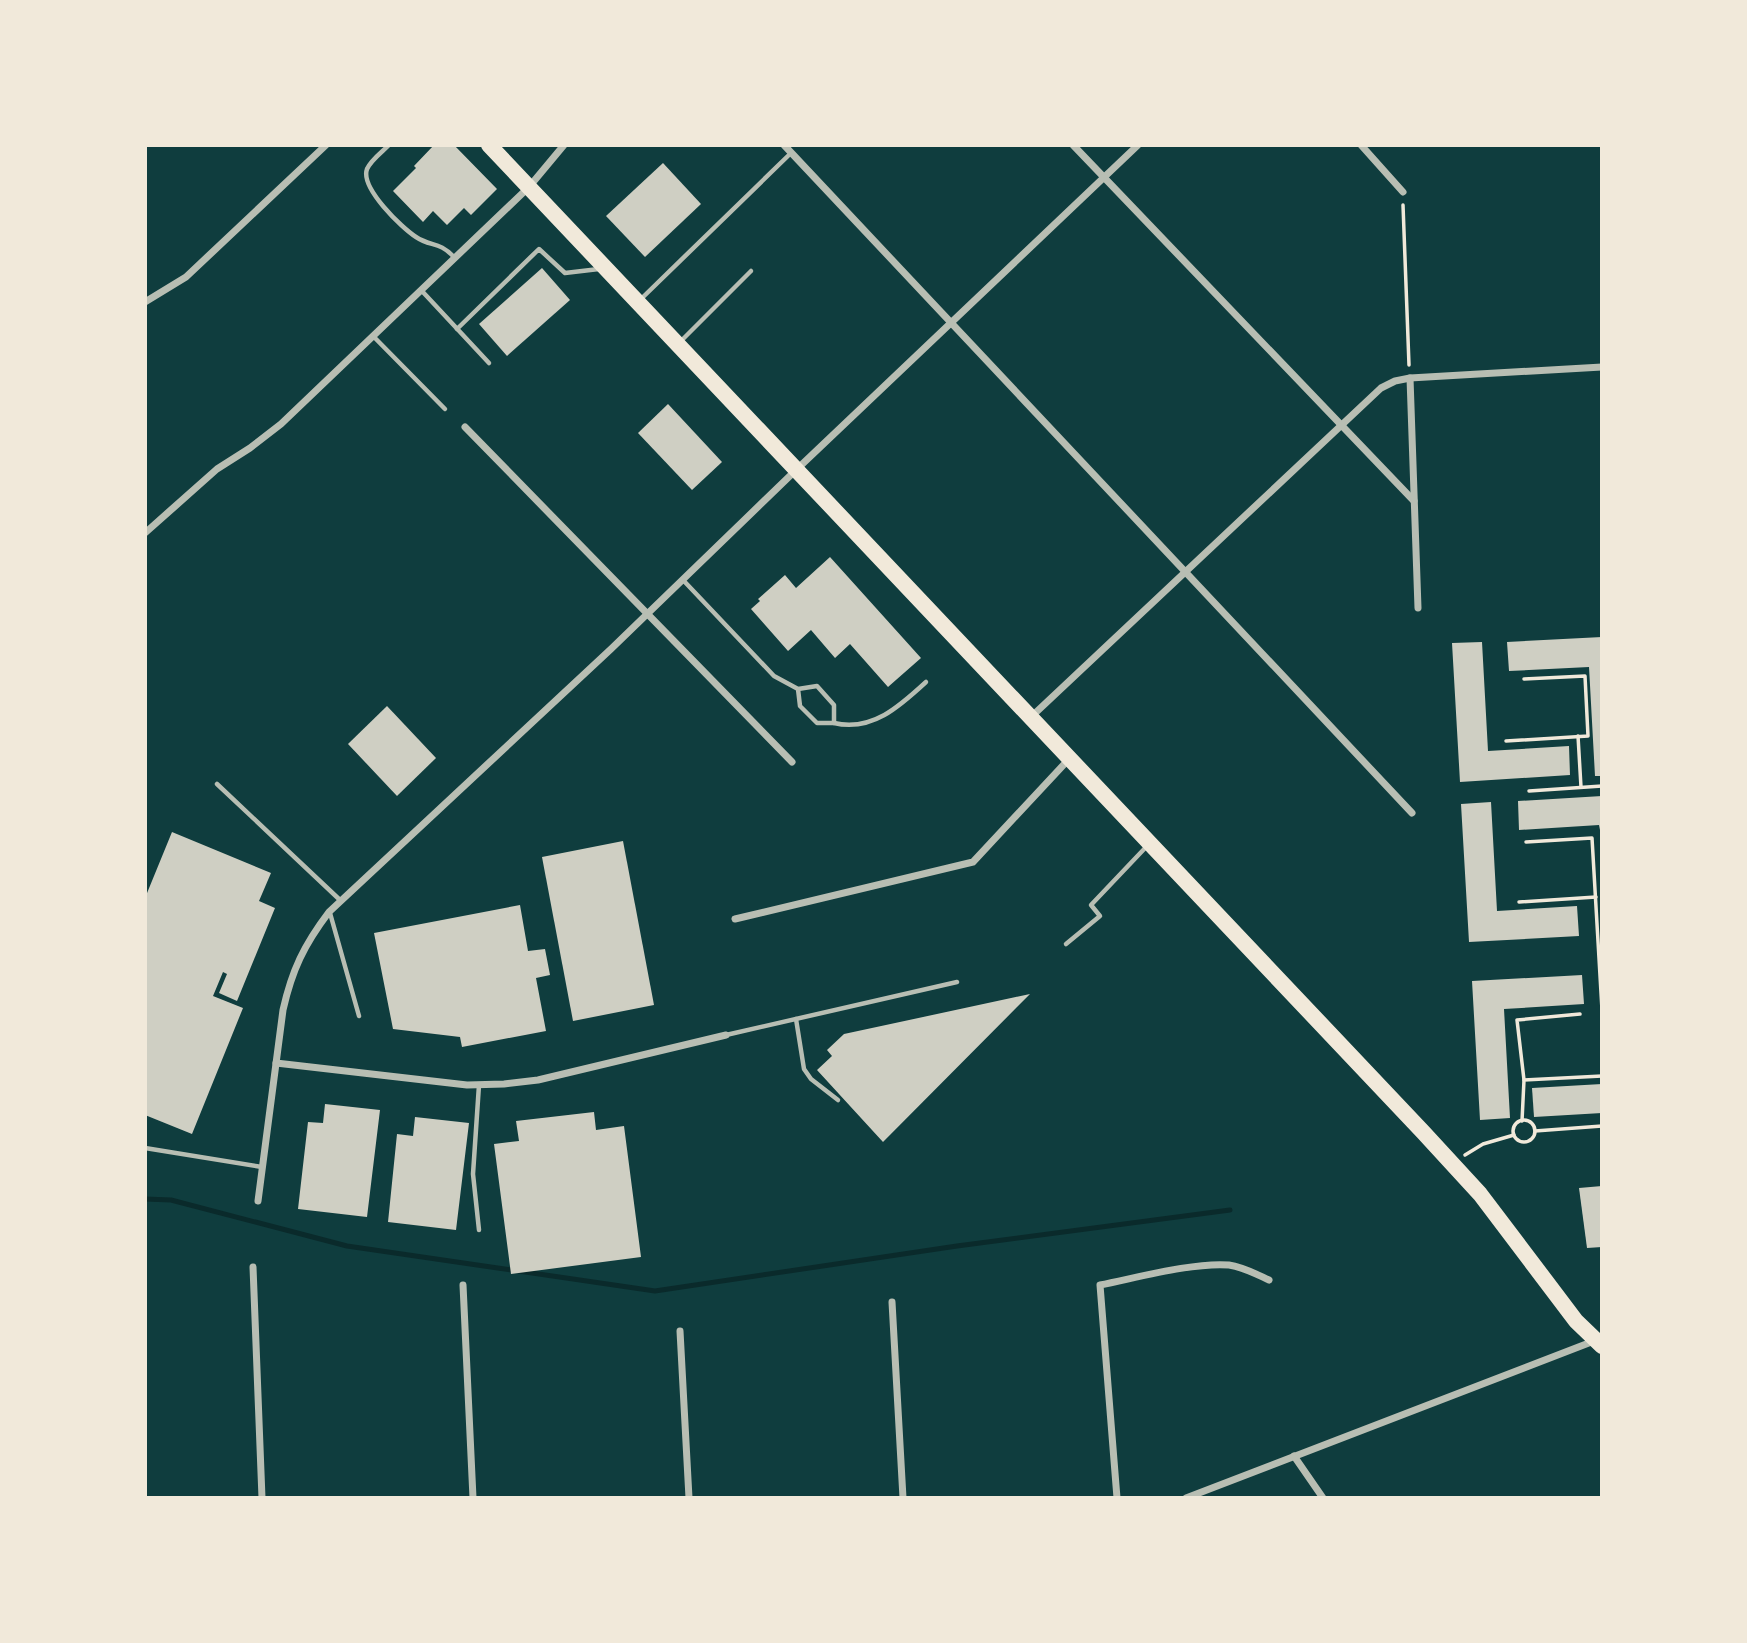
<svg xmlns="http://www.w3.org/2000/svg" width="1747" height="1643" font-family="'Zilla Slab',serif">
	<style>
		.lines { fill: none; stroke-linecap: round; stroke-linejoin: round }
		.stream { stroke: #0a2a2b; stroke-width: 5 }
		.building { fill: #cfcfc3 }
		.path { stroke: #f1e9da; stroke-width: 3.5 }
		.service { stroke: #b8beb3; stroke-width: 4.5 }
		.minor { stroke: #b8beb3; stroke-width: 7 }
		.primary { stroke: #f1e9da; stroke-width: 16 }
	</style>
	<rect width="100%" height="100%" fill="#0f3d3e"/>
	<g class="lines">
		<!-- stream -->
		<path class="stream" d="M145,1199L171,1200L347,1246L655,1291L957,1246L1230,1210"/>
	</g>
	<!-- building -->
	<g class="building">
		<path d="M434,145H454L497,189L471,215L464,208L447,225L433,211L423,222L393,191L416,168L414,166Z"/>
		<path d="M663,163L701,204L645,257L606,216Z"/>
		<path d="M542,268L570,300L507,356L479,324Z"/>
		<path d="M668,404L722,462L692,490L638,433Z"/>
		<path d="M830,557L921,658L888,687L850,644L835,658L811,630L788,651L751,609L760,601L758,599L785,575L796,588Z"/>
		<path d="M1602,637V776H1595L1589,667L1509,671L1507,642Z"/>
		<path d="M1482,642L1488,751L1569,746L1570,775L1460,782L1452,643Z"/>
		<path d="M387,706L436,758L397,796L348,744Z"/>
		<path d="M1602,796V830H1600L1599,825L1519,830L1518,801Z"/>
		<path d="M1491,802L1497,911L1577,906L1579,936L1469,942L1461,804Z"/>
		<path d="M172,832L271,873L259,901L275,908L237,1001L219,993L227,974L223,972L213,996L243,1008L192,1134L145,1115V898Z"/>
		<path d="M623,841L654,1005L573,1021L542,857Z"/>
		<path d="M520,905L528,951L545,949L550,975L536,978L546,1031L462,1047L460,1037L393,1029L374,933Z"/>
		<path d="M1582,975L1584,1004L1504,1009L1510,1118L1480,1120L1472,981Z"/>
		<path d="M1030,994L883,1142L817,1070L832,1056L827,1050L844,1034Z"/>
		<path d="M1602,1084V1113L1534,1117L1532,1088Z"/>
		<path d="M325,1104L380,1110L367,1217L298,1209L308,1122L323,1123Z"/>
		<path d="M594,1112L596,1130L624,1126L641,1257L511,1274L494,1144L519,1141L516,1121Z"/>
		<path d="M415,1117L469,1123L456,1230L388,1222L397,1134L413,1136Z"/>
		<path d="M1602,1186V1247L1587,1248L1579,1188Z"/>
	</g>
	<g class="lines">
		<!-- path -->
		<g class="path">
			<path d="M1403,205L1409,365"/>
			<path d="M1578,736L1581,787"/>
			<path d="M1506,741L1588,736L1585,676L1524,679"/>
			<path d="M1529,791L1602,786"/>
			<path d="M1526,842L1592,838L1602,1010"/>
			<path d="M1519,902L1596,897"/>
			<path d="M1524,1080L1517,1020L1580,1014"/>
			<circle cx="1524" cy="1131" r="11"/>
			<path d="M1522,1121L1524,1080L1602,1076"/>
			<path d="M1535,1131L1602,1126"/>
			<path d="M1465,1155L1483,1144L1514,1135"/>
		</g>
		<!-- service -->
		<g class="service">
			<path d="M389,145C382,152 371,160 367,169C360,188 402,228 416,237C431,247 439,241 454,257"/>
			<path d="M421,290L489,363"/>
			<path d="M641,299L791,153"/>
			<path d="M457,329L539,249L565,273L599,269"/>
			<path d="M373,336L445,409"/>
			<path d="M680,342L751,271"/>
			<path d="M683,580L774,676L798,689L817,686L834,705V723H817L800,706L798,689"/>
			<path d="M834,723C872,732 900,706 926,682"/>
			<path d="M217,784L340,900"/>
			<path d="M330,913L359,1016"/>
			<path d="M1066,944L1100,916L1091,905L1147,846"/>
			<path d="M796,1019L804,1069L811,1079L838,1100"/>
			<path d="M726,1035L957,982"/>
			<path d="M479,1085L473,1174L479,1230"/>
			<path d="M145,1148L262,1167"/>
		</g>
		<!-- minor -->
		<g class="minor">
			<path d="M784,145L1412,813"/>
			<path d="M1073,145L1414,501"/>
			<path d="M1361,145L1403,192"/>
			<path d="M145,302L186,277L326,145"/>
			<path d="M1410,378L1418,608"/>
			<path d="M465,427L792,762"/>
			<path d="M145,533L217,469L250,448L281,424L529,187L564,145"/>
			<path d="M1031,717L1381,388L1395,381L1410,378L1602,367"/>
			<path d="M735,919L973,862L1069,759"/>
			<path d="M276,1063L467,1085L504,1084L538,1080L726,1035"/>
			<path d="M258,1201L283,1010C292,970 304,945 329,912L611,649L795,471L1138,145"/>
			<path d="M253,1267L262,1498"/>
			<path d="M463,1285L473,1498"/>
			<path d="M892,1302L903,1498"/>
			<path d="M680,1331L689,1498"/>
			<path d="M1294,1456L1323,1498"/>
			<path d="M1117,1498L1100,1285C1136,1278 1194,1262 1229,1265C1243,1267 1256,1274 1269,1280"/>
			<path d="M1186,1498L1594,1341"/>
		</g>
		<!-- primary -->
		<path class="primary" d="M489,145L1423,1132L1480,1194L1576,1321L1602,1346"/>
	</g>
	<!-- border -->
	<rect width="1747" height="1643" fill="none" stroke="#f1e9da" stroke-width="294"/>
</svg>
